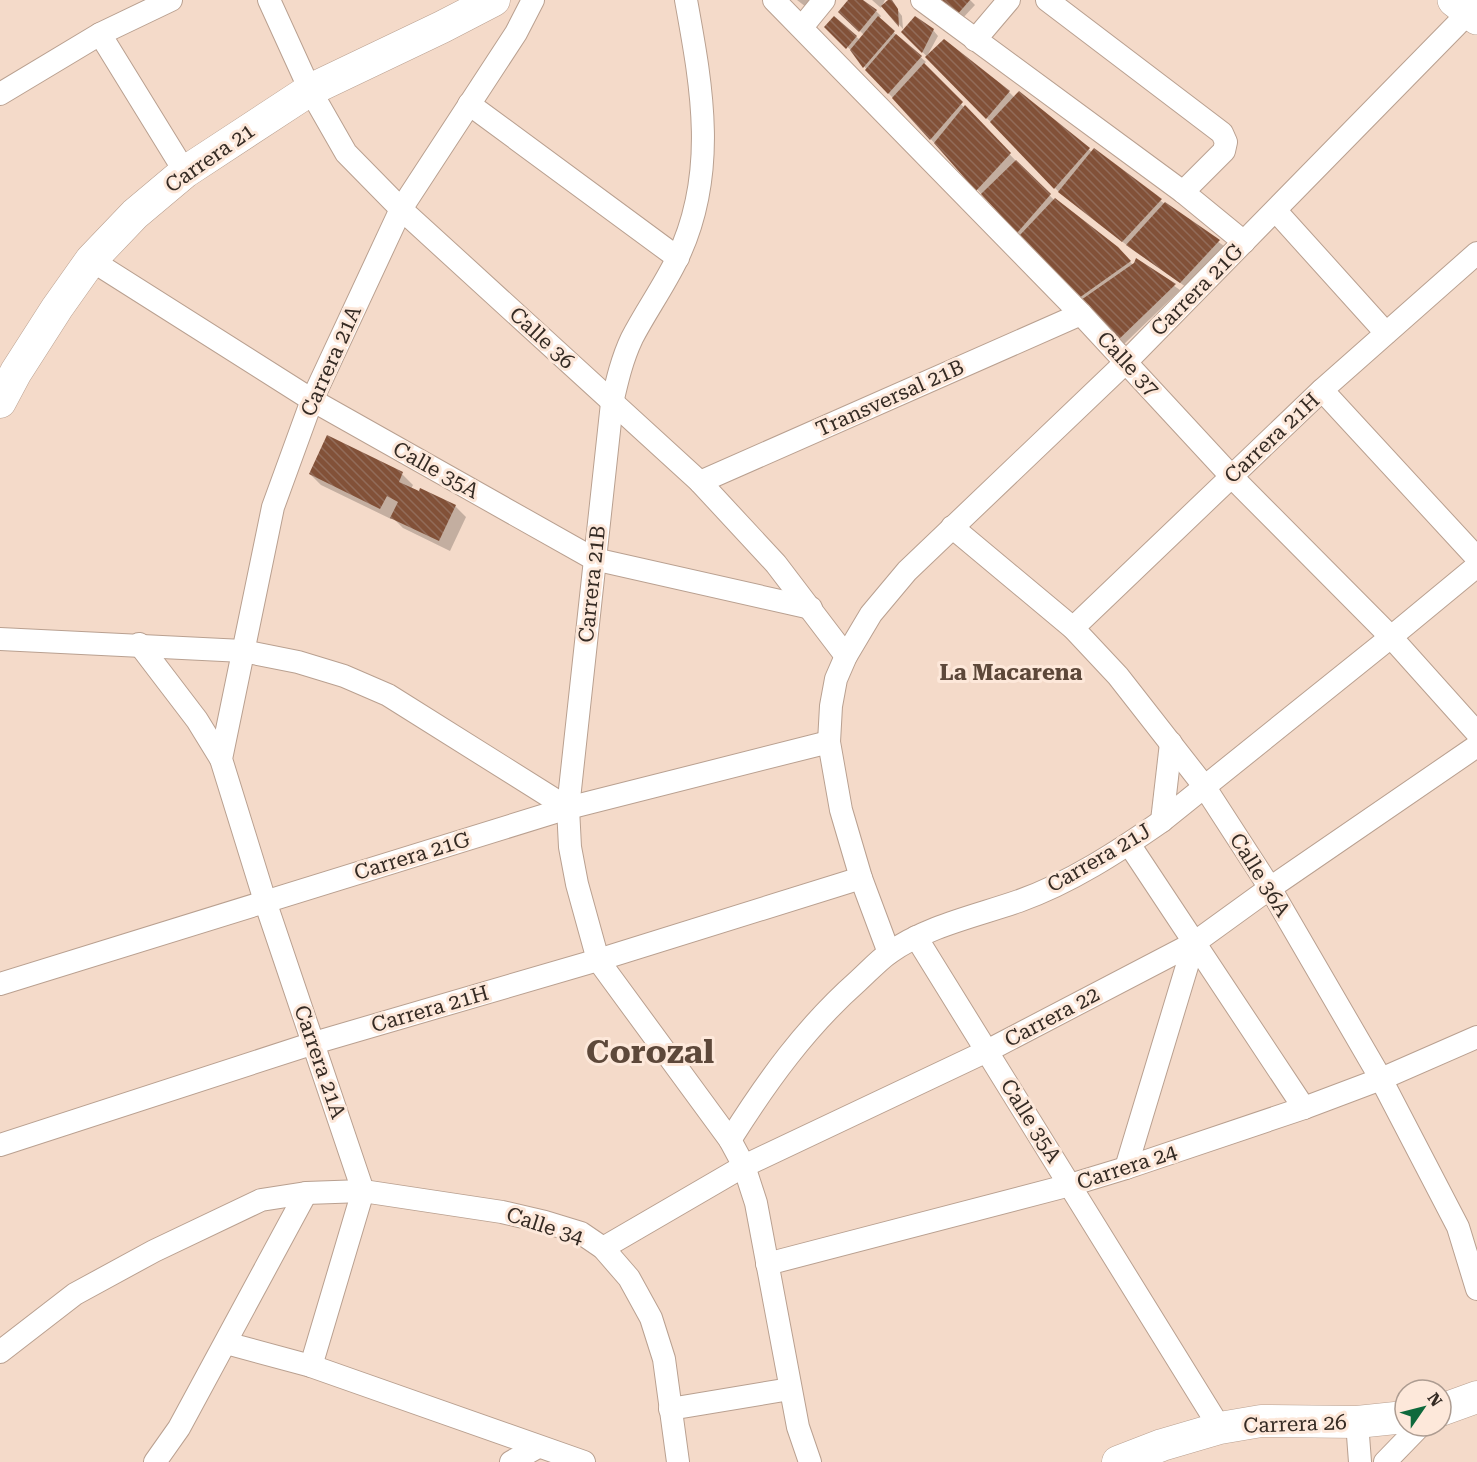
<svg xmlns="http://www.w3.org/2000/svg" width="1477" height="1462" font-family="'Roboto Serif',serif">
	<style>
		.shadow { fill: #0003 }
		.building { fill: url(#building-back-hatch) }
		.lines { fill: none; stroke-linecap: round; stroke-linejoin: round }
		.street-casing { stroke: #b9a090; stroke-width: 24 }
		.secondary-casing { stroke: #b9a090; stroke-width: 33 }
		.highway-casing { stroke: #b9a090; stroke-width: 34 }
		.street { stroke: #fff; stroke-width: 22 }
		.secondary { stroke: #fff; stroke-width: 32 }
		.highway { stroke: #fff; stroke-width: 33 }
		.labels { text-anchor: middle; stroke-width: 6; stroke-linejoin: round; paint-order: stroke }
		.street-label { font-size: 21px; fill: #352b24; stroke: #fde8da }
		.neighbourhood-label { font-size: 22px; font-weight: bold; fill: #5d483a; stroke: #fde8da }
		.town-label { font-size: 33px; font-weight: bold; fill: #5d483a; stroke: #fde8da }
	</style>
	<defs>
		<pattern id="building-back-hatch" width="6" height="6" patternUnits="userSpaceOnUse" patternTransform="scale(1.5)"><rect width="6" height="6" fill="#825138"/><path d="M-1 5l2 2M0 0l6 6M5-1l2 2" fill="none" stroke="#926c59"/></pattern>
	</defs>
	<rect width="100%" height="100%" fill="#f4dac9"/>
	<!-- shadow -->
	<g class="shadow">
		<path d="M797,0H816L810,10Z"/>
		<path d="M850,0H861L876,11L881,16L879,19L926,62L923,65L1054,200L1123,254L1133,265L1137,260L1180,290L1122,346L867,70L853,52L826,27L834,18L860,40L864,35L840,11Z"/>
		<path d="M872,0H885L881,8Z"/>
		<path d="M890,0L902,16L903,29L883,6Z"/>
		<path d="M936,0H970L975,5L961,20Z"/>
		<path d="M933,30L938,36L927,56L1009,92L1015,98L1019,93L1092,152L1224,246L1186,287L1133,250L1060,193L903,32Z"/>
		<path d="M310,474H402L413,485L411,489L455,506L466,517L450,551L403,528L392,517L391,519L321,485Z"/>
	</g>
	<!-- building -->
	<g class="building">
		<path d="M848,0H863L877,10L859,32L838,12Z"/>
		<path d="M888,0H892L898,9L899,27L881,6Z"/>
		<path d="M935,0H970L956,16Z"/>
		<path d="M834,16L857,36L846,49L824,27Z"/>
		<path d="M878,16L895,31L863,68L850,50Z"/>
		<path d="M915,16L934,29L922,53L901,32Z"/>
		<path d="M896,34L922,56L888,94L865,70Z"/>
		<path d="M944,39L1010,91L986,119L925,57Z"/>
		<path d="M924,63L963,102L930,140L892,98Z"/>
		<path d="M1019,91L1090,148L1054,189L990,122Z"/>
		<path d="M965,105L1011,153L976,191L934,143Z"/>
		<path d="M1094,148L1162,199L1122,242L1058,192Z"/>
		<path d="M1016,160L1051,194L1017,233L981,194Z"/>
		<path d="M1055,198L1118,247L1131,261L1079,298L1020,235Z"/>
		<path d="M1165,202L1220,240L1180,283L1126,245Z"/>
		<path d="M1136,258L1176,284L1116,342L1081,300L1134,263Z"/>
		<path d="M327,435L403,472L399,482L419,491L420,488L456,505L439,541L390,518L398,502L387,496L380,509L309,474Z"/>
	</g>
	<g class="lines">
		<!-- street casing -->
		<g class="street-casing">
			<g id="street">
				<path d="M269,0L310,90L346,153L401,209L700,482L776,564L846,656"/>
				<path d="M686,0C702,88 718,174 677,259C664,286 646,311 632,338C622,359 617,381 612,403L568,808L570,847L577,884L598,960L730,1140L744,1166L756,1203L798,1427L810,1462"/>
				<path d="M774,0L1081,314L1231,476L1391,637L1477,733"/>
				<path d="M922,0L1183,192L1244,242"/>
				<path d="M1047,0L1222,133L1226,142L1224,151L1183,192"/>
				<path d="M802,27L824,0"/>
				<path d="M100,34L185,172"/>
				<path d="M975,40L1009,0"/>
				<path d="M0,94L100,34L171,0"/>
				<path d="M469,104L678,258"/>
				<path d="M1276,211L1386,333"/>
				<path d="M91,260L312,400L594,559L811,608"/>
				<path d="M1322,390L1477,558"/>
				<path d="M700,482L1081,314"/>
				<path d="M952,527L1073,628L1118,676L1204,786L1270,888L1381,1079L1458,1227L1477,1289"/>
				<path d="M1073,628L1322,390L1477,253"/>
				<path d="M0,639L243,651L298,662L344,676L388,695L568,808"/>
				<path d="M139,644L197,720L221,759"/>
				<path d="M1162,821L1171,743"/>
				<path d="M1129,844L1304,1108"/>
				<path d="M916,937L1220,1428"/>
				<path d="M889,953L861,878L841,810L829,742L831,706L836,679L846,656L871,614L907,571L1126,362L1477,4"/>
				<path d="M0,984L568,808L829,742"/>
				<path d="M730,1140C767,1081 806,1027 858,981C868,972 878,961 889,953C927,926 976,916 1019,901C1070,883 1119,851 1162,821L1391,637L1477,566"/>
				<path d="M0,1145L314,1043L598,960L861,878"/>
				<path d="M1126,1168L1194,943"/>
				<path d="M603,1248L744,1166L987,1051L1194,943L1270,888L1477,746"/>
				<path d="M767,1264L1070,1185L1126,1168L1304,1108L1381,1079L1477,1037"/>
				<path d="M226,1343L311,1366L584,1462"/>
				<path d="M0,1352L75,1294L154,1251L261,1200L306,1193L363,1191L502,1212L545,1222L581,1233L603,1248L629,1278L651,1318L664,1359L678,1462"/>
				<path d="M311,1366L363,1191L265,901L221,759L273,507L312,400L401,209L516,33L533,0"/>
				<path d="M670,1409L790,1389"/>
				<path d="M1357,1422L1360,1462"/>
				<path d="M155,1462L179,1428L306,1193"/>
				<path d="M511,1462L538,1447"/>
				<path d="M1385,1462L1420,1426"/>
			</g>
		</g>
		<!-- secondary casing -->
		<g class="secondary-casing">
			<g id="secondary">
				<path d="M0,402L16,372L57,308L91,260L135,214L185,172L310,90L442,27L494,0"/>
				<path d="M1441,1410L1477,1397"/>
				<path d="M1118,1462L1162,1445L1220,1428L1261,1421L1357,1422L1405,1417"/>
			</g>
		</g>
		<!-- highway casing -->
		<g class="highway-casing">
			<path id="highway" d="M1454,0L1477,18"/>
		</g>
		<!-- street -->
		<use href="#street" class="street"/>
		<!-- secondary -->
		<use href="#secondary" class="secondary"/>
		<!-- highway -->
		<use href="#highway" class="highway"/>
	</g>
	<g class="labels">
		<!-- street labels -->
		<g class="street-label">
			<text transform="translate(210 158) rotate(-35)" y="7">Carrera 21</text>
			<text transform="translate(1197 290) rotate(-45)" y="7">Carrera 21G</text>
			<text transform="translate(542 338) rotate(43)" y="7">Calle 36</text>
			<text transform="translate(331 361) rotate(-66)" y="7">Carrera 21A</text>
			<text transform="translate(1128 364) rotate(47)" y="7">Calle 37</text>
			<text transform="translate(890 398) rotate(-24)" y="7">Transversal 21B</text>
			<text transform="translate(1272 438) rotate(-43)" y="7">Carrera 21H</text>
			<text transform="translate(436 470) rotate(29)" y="7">Calle 35A</text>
			<text transform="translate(592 584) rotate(-84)" y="7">Carrera 21B</text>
			<text transform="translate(412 856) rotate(-17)" y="7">Carrera 21G</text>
			<text transform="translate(1099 858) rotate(-30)" y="7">Carrera 21J</text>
			<text transform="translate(1260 875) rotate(58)" y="7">Calle 36A</text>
			<text transform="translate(430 1009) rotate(-16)" y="7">Carrera 21H</text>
			<text transform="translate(1052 1017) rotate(-28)" y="7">Carrera 22</text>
			<text transform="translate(320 1062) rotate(71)" y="7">Carrera 21A</text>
			<text transform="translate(1031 1121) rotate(58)" y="7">Calle 35A</text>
			<text transform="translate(1127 1167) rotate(-18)" y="7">Carrera 24</text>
			<text transform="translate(545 1226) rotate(18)" y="7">Calle 34</text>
			<text transform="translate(1295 1424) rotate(-2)" y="7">Carrera 26</text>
		</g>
		<!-- neighbourhood labels -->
		<g class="neighbourhood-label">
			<text x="1011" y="680">La Macarena</text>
		</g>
		<!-- town labels -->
		<g class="town-label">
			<text x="650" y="1063">Corozal</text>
		</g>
	</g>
	<!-- north arrow -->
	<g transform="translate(1423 1408) rotate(55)"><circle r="28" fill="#fde8da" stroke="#ad9c91" stroke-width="1.5"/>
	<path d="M0-4.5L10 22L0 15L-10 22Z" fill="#0e693c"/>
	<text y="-9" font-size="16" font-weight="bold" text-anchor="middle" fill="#352b24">N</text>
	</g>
</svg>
